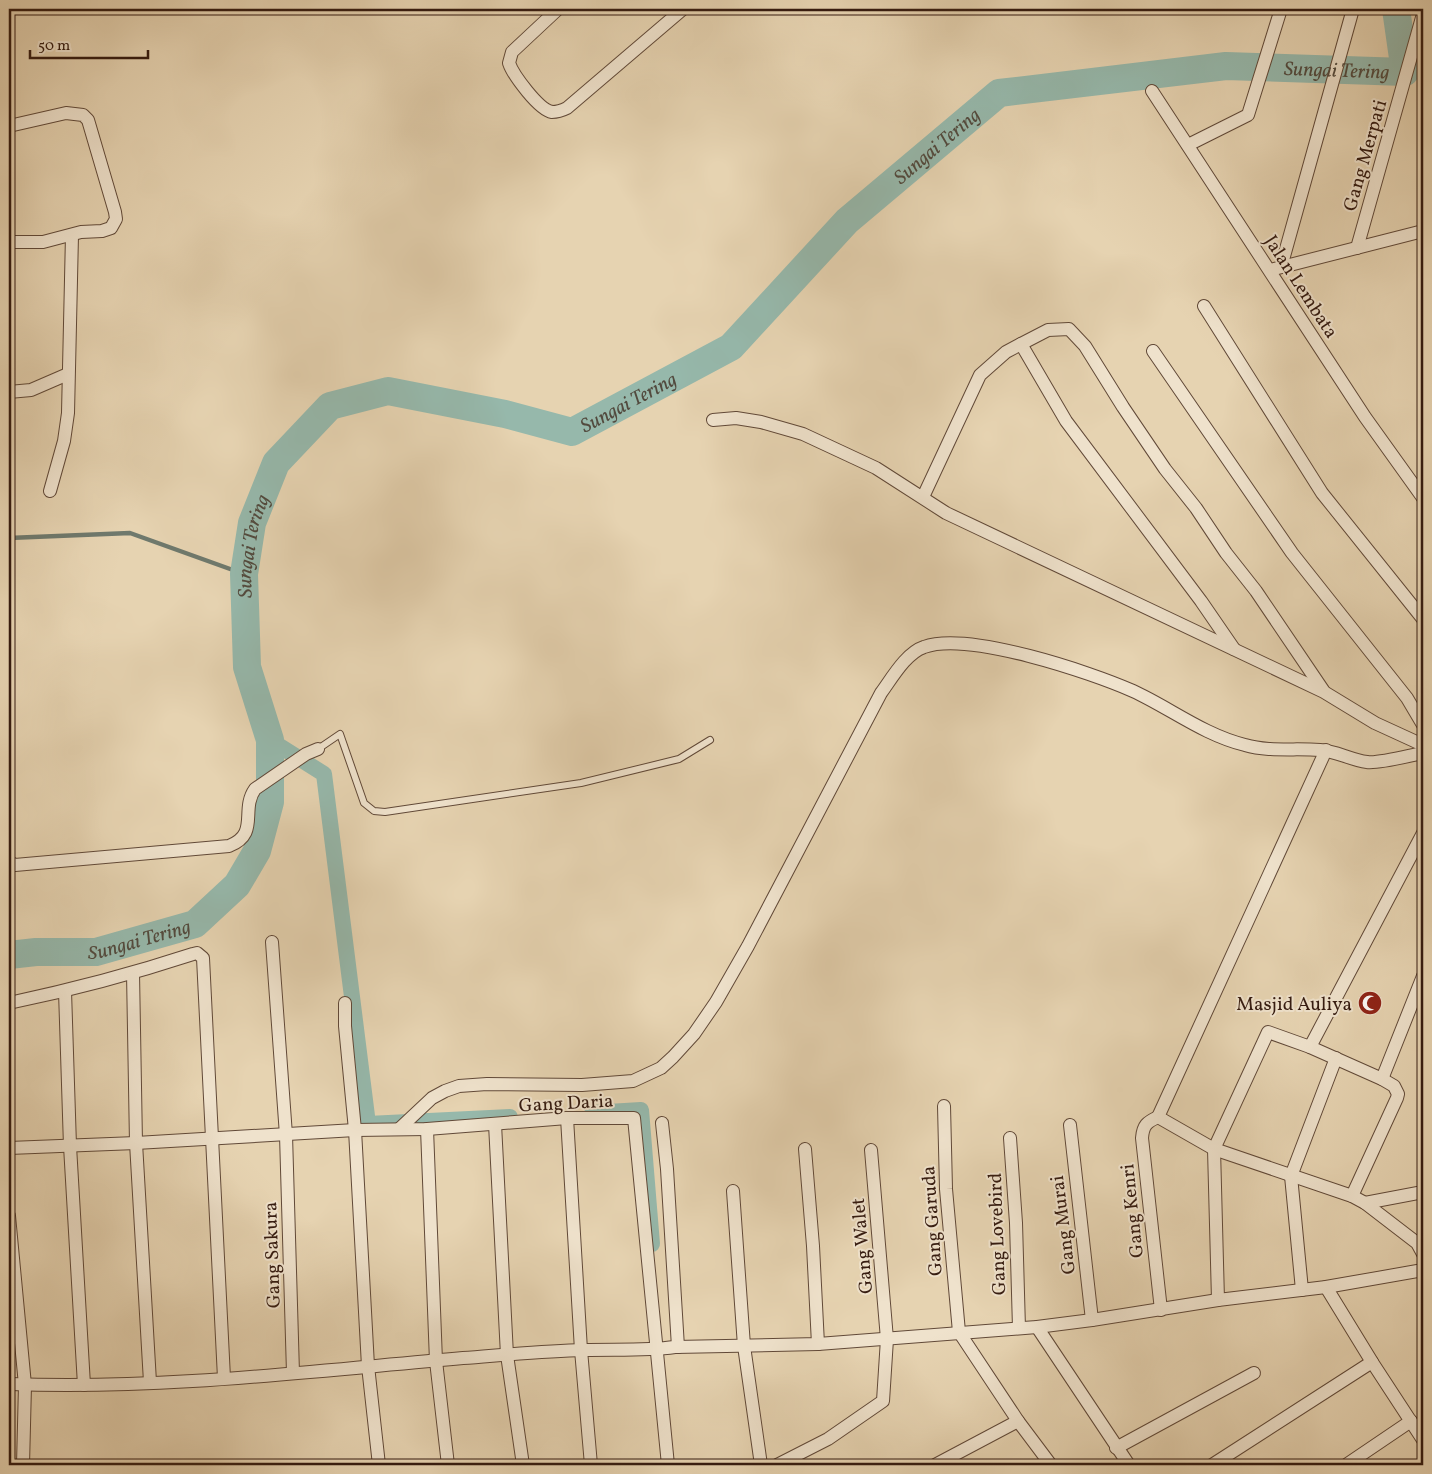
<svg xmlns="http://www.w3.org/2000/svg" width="1432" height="1474" font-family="Vollkorn,serif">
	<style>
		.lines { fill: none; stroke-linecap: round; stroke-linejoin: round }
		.stream { stroke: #6f796d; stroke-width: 4.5 }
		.canal { stroke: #96b8ab; stroke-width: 16 }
		.river { stroke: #96b8ab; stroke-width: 28 }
		.lane-casing { stroke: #614938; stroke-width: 8 }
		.street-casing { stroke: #614938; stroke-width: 14 }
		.lane { stroke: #efe2cc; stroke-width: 6 }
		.street { stroke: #efe2cc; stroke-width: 12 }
		.labels { text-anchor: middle; stroke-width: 4; stroke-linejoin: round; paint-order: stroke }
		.street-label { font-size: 19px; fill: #351b10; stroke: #efe2cc }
		.poi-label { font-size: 19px; fill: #351b10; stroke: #efe2cc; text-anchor: end }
		.water-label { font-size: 20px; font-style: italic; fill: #524a3e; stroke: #efe2cc }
	</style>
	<rect width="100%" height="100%" fill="#e6d3b1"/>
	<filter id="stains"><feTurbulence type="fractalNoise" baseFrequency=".004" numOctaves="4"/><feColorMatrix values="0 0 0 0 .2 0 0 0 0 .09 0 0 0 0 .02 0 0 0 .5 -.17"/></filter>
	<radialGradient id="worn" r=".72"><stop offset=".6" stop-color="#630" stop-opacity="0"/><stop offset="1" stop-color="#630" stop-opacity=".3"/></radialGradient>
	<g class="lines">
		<!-- stream -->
		<path class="stream" d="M9,538L130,533L244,574"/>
		<!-- canal -->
		<g class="canal">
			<path d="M270,740L324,774L368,1124L510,1117"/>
			<path d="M592,1113L641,1110L652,1244"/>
		</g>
		<!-- river -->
		<path class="river" id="s1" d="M9,955L36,952H96L195,924L237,885L257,851L270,802V740L247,667L244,574L252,523L276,463L330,406L388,391L505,414L572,432L731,347L847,221L999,93L1226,66L1405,72L1396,9"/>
		<!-- lane casing -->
		<g class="lane-casing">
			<path id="lane" d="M318,749L340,734L364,803L374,811L385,812L581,783L679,759L710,740"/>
		</g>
		<!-- street casing -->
		<g class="street-casing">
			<g id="street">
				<path d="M558,9L512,52L509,63C513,75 539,110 552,112C558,112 563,110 567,108L683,9"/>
				<path d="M1152,91L1365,417L1423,498"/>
				<path d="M9,126L66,113L83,115L88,120L115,212L116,219L111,228L102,231L81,232L43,242H9"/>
				<path d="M1188,145L1248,115L1281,9"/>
				<path d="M1357,248L1423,14"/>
				<path d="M1281,267L1353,9"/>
				<path d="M1274,269L1423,231"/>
				<path d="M1204,306L1322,493L1423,619"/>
				<path d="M1021,344L1066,421L1201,601L1234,649"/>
				<path d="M1153,351L1292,553L1407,698L1423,725"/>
				<path d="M9,392L31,390L68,374"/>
				<path d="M713,420L736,418L761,422L803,434L876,468L946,513L1324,692L1375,723L1423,745"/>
				<path d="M50,491L64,441L68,413L72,235"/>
				<path d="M923,497L980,375L1006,352L1021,344L1048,330L1069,329L1085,346L1123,407L1165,469L1196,508L1226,553L1256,591L1323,690"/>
				<path d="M9,862L15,865L229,846C260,834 240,810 255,789L306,754L318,749"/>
				<path d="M272,942L286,1135L293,1373"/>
				<path d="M133,973L136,1143L150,1382"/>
				<path d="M65,991L70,1146L84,1385"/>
				<path d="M9,1003C71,990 132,974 193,954L197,953L203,958L224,1378"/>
				<path d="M345,1003V1026L355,1130L368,1366L379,1465"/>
				<path d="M1310,1047L1423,833"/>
				<path d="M1382,1079L1423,976"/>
				<path d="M944,1106L946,1189L959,1332L1018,1421L1051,1465"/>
				<path d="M1158,1117L1326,750"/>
				<path d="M1158,1117L1214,1149L1352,1196L1365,1203L1417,1243L1423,1254"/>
				<path d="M1158,1117C1147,1122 1143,1125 1142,1138L1161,1310"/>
				<path d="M567,1118L581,1350L591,1465"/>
				<path d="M662,1123L667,1169L678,1347"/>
				<path d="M495,1124L507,1355L523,1465"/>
				<path d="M1070,1125L1092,1320"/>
				<path d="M399,1129L432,1098L445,1091L459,1086L487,1084L582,1085L633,1081L661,1068L673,1057L694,1034L716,1002L748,946L881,693C892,678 906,653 924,647C968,631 1090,672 1133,691C1170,708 1204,735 1245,745C1269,752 1295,748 1320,750C1336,751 1351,760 1367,762C1378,764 1411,755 1423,753"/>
				<path d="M427,1129L436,1361L448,1465"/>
				<path d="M1010,1138L1016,1223L1019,1328"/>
				<path d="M9,1148L136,1143L355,1130L427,1129L567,1118H634L668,1465"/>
				<path d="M805,1149L813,1246L818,1344"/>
				<path d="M733,1191L744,1346L761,1465"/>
				<path d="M1365,1203L1423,1192"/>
				<path d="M9,1216L25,1385L23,1465"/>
				<path d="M1326,1287L1372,1362L1423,1440"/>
				<path d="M1302,1290L1291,1176L1336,1058"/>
				<path d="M1218,1300L1214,1149L1268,1032L1310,1047L1382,1079L1394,1086L1398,1094L1397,1098L1352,1196"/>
				<path d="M1037,1327L1129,1465"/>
				<path d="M9,1384C160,1390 312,1371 463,1358C503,1355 543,1351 584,1350C614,1349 645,1351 675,1347L818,1344L1037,1327L1092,1320L1218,1300L1326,1287L1423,1270"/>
				<path d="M1116,1448L1254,1373"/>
				<path d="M777,1465L828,1439L883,1401L887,1339L871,1150"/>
				<path d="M935,1465L1018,1421"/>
				<path d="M1212,1465L1372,1362"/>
				<path d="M1346,1465L1411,1421"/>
			</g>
		</g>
		<!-- lane -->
		<use href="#lane" class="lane"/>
		<!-- street -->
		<use href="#street" class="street"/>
	</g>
	<!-- icons -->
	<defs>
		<g id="mosque-disc" transform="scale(1.25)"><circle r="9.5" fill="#8f2418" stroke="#efe2cc"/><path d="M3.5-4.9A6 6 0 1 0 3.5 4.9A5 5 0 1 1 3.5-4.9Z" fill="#fff"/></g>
	</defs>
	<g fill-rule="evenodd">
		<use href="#mosque-disc" x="1370" y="1003"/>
	</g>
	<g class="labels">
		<!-- street labels -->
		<g class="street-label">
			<text transform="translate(1364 155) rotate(-74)" y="7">Gang Merpati</text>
			<text transform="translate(1302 286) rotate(57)" y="7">Jalan Lembata</text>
			<text transform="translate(566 1102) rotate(-3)" y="7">Gang Daria</text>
			<text transform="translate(1131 1211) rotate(-96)" y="7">Gang Kenri</text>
			<text transform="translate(931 1221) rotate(-94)" y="7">Gang Garuda</text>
			<text transform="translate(1062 1225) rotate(-97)" y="7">Gang Murai</text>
			<text transform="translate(996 1234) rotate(-92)" y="7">Gang Lovebird</text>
			<text transform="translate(861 1246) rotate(-95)" y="7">Gang Walet</text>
			<text transform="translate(271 1255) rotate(-92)" y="7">Gang Sakura</text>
		</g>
		<!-- poi labels -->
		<g class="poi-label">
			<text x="1352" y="1010">Masjid Auliya</text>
		</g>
		<!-- water labels -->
		<g class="water-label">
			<text dy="7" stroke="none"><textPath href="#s1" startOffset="1902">Sungai Tering</textPath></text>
			<text dy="7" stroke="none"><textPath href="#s1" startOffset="1481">Sungai Tering</textPath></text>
			<text dy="7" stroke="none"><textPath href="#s1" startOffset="1076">Sungai Tering</textPath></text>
			<text dy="7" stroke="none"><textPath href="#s1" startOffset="598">Sungai Tering</textPath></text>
			<text dy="7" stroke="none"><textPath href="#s1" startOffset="132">Sungai Tering</textPath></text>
		</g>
	</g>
	<!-- margin -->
	<rect width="1432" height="1474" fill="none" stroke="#e6d3b1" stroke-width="30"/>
	<rect x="10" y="10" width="1412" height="1454" fill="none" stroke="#351b10" stroke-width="2.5"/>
	<rect x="15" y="15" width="1402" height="1444" fill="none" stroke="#351b10"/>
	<!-- scale -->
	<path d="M30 50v8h118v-8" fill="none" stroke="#351b10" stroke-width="2.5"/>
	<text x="38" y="50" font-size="15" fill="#351b10" stroke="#efe2cc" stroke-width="4" paint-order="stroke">50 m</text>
	<rect width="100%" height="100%" filter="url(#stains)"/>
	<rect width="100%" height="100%" fill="url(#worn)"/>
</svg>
